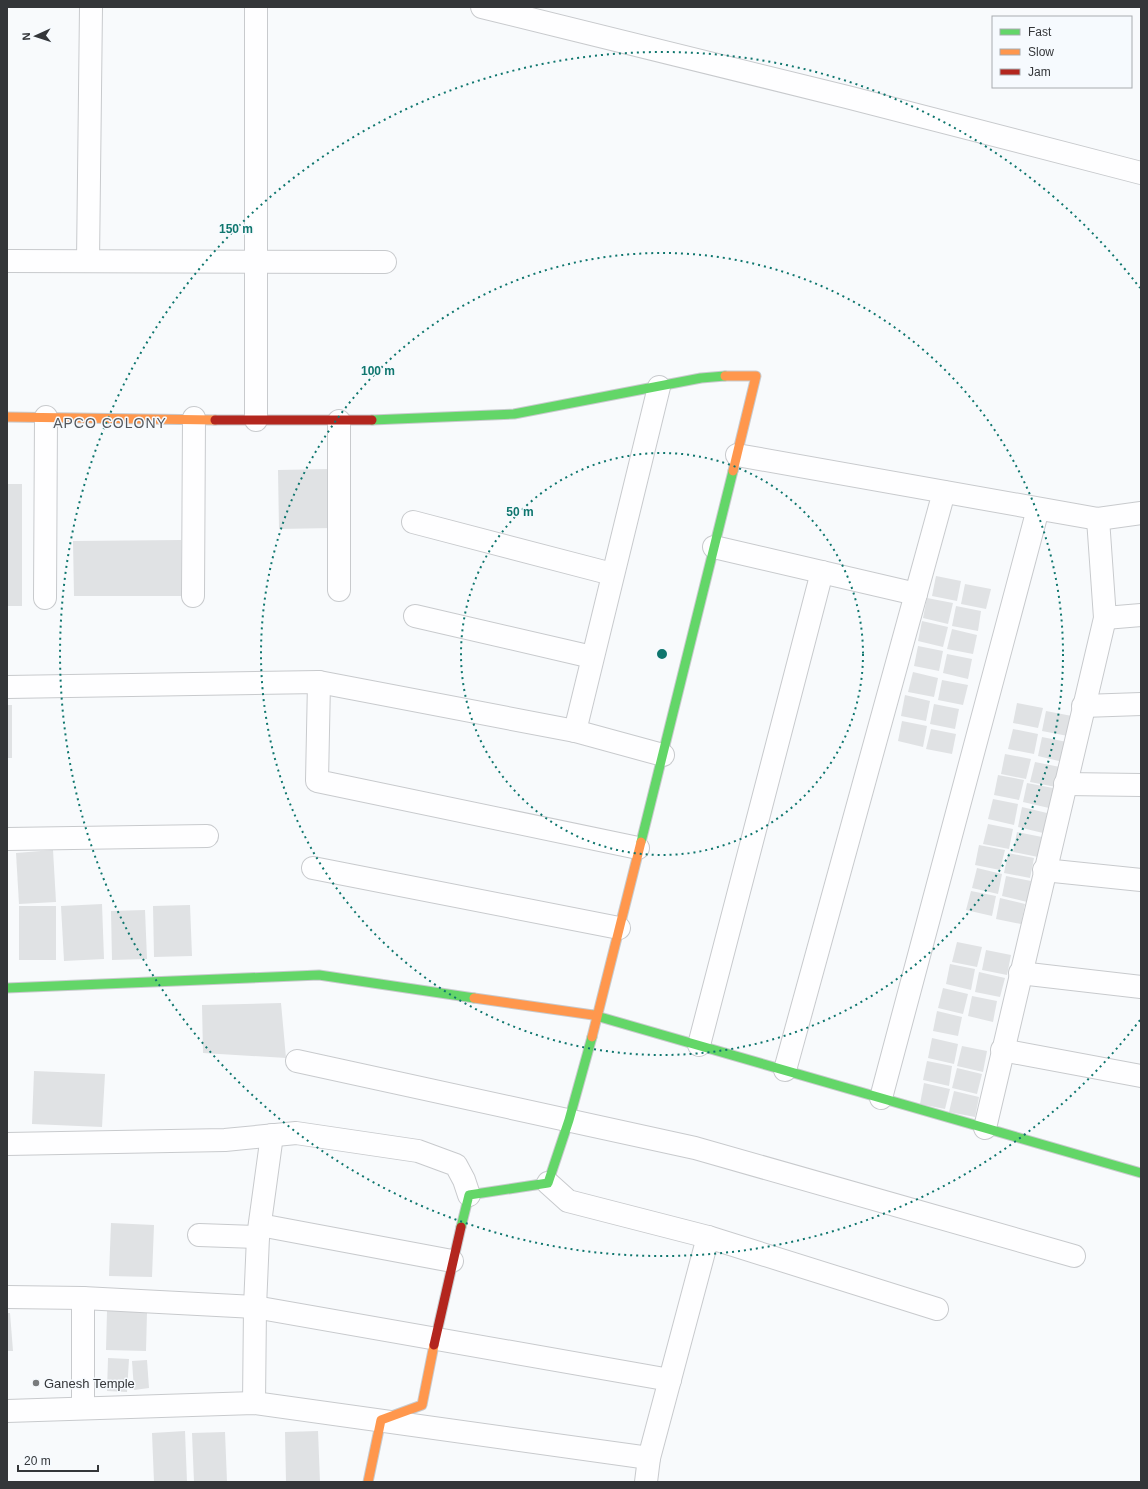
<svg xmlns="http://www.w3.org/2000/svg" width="1148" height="1489" font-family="Arial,sans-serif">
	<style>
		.building { fill: #e0e2e4 }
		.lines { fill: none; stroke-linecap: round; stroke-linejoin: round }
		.street-casing { stroke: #c8cacd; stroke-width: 24 }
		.fast-casing { stroke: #c8cacd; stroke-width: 11 }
		.slow-casing { stroke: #c8cacd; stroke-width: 11 }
		.jam-casing { stroke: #c8cacd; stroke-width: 11 }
		.street { stroke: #fefeff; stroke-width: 22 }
		.fast { stroke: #63d668; stroke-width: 9 }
		.slow { stroke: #ff974d; stroke-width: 9 }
		.jam { stroke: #b3261e; stroke-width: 9 }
		.ring { fill: none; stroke: #0f766e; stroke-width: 2; stroke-dasharray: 2 4 }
		.poi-dot { fill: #797b7d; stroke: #f6fafe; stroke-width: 1.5 }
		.labels { text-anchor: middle; stroke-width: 3; stroke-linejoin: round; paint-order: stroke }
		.poi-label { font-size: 13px; fill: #343639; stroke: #f6fafe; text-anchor: start }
		.neighbourhood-label { font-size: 14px; letter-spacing: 1px; fill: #53585e; stroke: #f6fafe }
		.centre { fill: #0f766e; stroke: #f6fafe; stroke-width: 2 }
		.ring-label { font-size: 12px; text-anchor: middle; font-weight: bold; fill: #0f766e; stroke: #f6fafe; stroke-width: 3; stroke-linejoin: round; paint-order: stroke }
	</style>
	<rect width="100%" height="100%" fill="#f8fafc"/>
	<!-- building -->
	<g class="building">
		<path d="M330,469L332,528L279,529L278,470Z"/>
		<rect x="7" y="484" width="15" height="122"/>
		<path d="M181,540V596H74L73,541Z"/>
		<path d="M936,576L961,581L957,601L932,596Z"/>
		<path d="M965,584L991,589L986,609L961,604Z"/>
		<path d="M927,598L953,603L948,624L923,618Z"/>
		<path d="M956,606L981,611L978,631L952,626Z"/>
		<path d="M922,621L948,627L943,647L918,641Z"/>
		<path d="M952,629L977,635L973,654L947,649Z"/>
		<path d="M918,646L943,651L939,671L914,666Z"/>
		<path d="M947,654L972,659L968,679L943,673Z"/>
		<path d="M913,672L938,678L934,697L908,692Z"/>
		<path d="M942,680L968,685L963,705L938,700Z"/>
		<path d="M905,695L930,701L926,721L901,716Z"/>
		<path d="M1017,703L1043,708L1038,728L1013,723Z"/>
		<path d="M934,704L959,709L955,729L930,724Z"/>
		<rect x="7" y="705" width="5" height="53"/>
		<path d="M1046,711L1072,716L1068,736L1042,731Z"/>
		<path d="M902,721L927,726L923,747L898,741Z"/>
		<path d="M931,729L956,734L952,754L926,749Z"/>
		<path d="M1013,729L1038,734L1034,754L1008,749Z"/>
		<path d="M1042,737L1067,742L1063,762L1038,756Z"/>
		<path d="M1005,754L1031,759L1026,779L1001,774Z"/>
		<path d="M1035,762L1060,767L1056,787L1030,782Z"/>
		<path d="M998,775L1024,780L1019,800L994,795Z"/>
		<path d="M1027,783L1053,788L1049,808L1023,802Z"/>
		<path d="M993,799L1018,804L1014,825L988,819Z"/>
		<path d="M1022,807L1047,813L1043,833L1018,827Z"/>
		<path d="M988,824L1013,829L1009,849L983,844Z"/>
		<path d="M1017,832L1042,837L1038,857L1013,852Z"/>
		<path d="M979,845L1005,850L1000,870L975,865Z"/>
		<path d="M53,850L56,902L19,904L16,853Z"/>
		<path d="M1008,853L1034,858L1030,878L1004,873Z"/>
		<path d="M977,868L1002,874L998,894L972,888Z"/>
		<path d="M1006,876L1031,881L1027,902L1002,896Z"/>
		<path d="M971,891L996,896L992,916L966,910Z"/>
		<path d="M1000,898L1025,904L1021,924L996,919Z"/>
		<path d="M102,904L104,959L64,961L61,906Z"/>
		<path d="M190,905L192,956L154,957L153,906Z"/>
		<rect x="19" y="906" width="37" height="54"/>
		<path d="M145,910L147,959L112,960L111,911Z"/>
		<path d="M957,942L982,947L977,967L952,962Z"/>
		<path d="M986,950L1011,955L1007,975L982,970Z"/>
		<path d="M950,964L975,969L971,990L946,984Z"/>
		<path d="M979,972L1005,978L1000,997L975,992Z"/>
		<path d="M943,988L968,994L963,1014L938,1008Z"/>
		<path d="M972,996L997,1001L993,1022L968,1016Z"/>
		<path d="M281,1003L286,1058L203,1053L202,1005Z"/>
		<path d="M937,1011L962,1017L958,1036L933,1031Z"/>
		<path d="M932,1038L958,1044L954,1064L928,1058Z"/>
		<path d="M962,1046L987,1051L983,1072L957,1066Z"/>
		<path d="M927,1061L952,1066L949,1086L923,1080Z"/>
		<path d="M957,1068L982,1074L977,1094L952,1088Z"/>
		<path d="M34,1071L105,1074L102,1127L32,1124Z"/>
		<path d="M924,1083L950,1089L945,1109L920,1104Z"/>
		<path d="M954,1091L979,1097L975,1117L949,1112Z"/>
		<path d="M111,1223L154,1225L152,1277L109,1276Z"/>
		<path d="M107,1311L147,1312L146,1351L106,1350Z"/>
		<path d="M7,1313H10L13,1351H7Z"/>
		<path d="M108,1358L129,1359L127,1392L107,1391Z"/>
		<path d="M147,1360L149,1388L134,1390L132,1361Z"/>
		<path d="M185,1431L187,1482H154L152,1433Z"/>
		<path d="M318,1431L320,1482H286L285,1432Z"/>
		<path d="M225,1432L227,1482H194L192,1433Z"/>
	</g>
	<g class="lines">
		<!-- street casing -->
		<g class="street-casing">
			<g id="street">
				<path d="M256,7V420"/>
				<path d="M482,7L847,97L1141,173"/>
				<path d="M7,261L385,262"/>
				<path d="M88,261L91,7"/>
				<path d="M339,421V590"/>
				<path d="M737,455L1098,519L1141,513"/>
				<path d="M413,522L612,574"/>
				<path d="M714,547L916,594"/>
				<path d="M193,596L194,418"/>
				<path d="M45,598L46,417"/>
				<path d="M415,616L592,657"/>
				<path d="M1105,618L1141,615"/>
				<path d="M319,682L317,781L638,848"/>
				<path d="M7,687L319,682L575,731L663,755"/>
				<path d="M1083,706L1141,704"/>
				<path d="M575,731L659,387"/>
				<path d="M1065,784L1141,785"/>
				<path d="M7,839L207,836"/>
				<path d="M313,868L619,928"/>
				<path d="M1044,870L1141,880"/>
				<path d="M1020,973L1141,987"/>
				<path d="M699,1045L822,572"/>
				<path d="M1002,1050L1141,1076"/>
				<path d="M297,1061L695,1148L1074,1256"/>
				<path d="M785,1070L944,492"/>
				<path d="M881,1098L1038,509"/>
				<path d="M985,1128L1105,618L1098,519"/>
				<path d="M7,1144L225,1140L296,1133L418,1151L456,1165L464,1180L469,1195"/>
				<path d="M548,1183L568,1201L708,1237L937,1309"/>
				<path d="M260,1225L452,1261"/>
				<path d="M199,1235L258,1237"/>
				<path d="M7,1297L83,1298L255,1307L670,1380"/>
				<path d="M83,1298V1408"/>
				<path d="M254,1403L255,1307L258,1237L272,1135"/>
				<path d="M7,1411L254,1403L649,1458"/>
				<path d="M646,1482L649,1458L708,1237"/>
			</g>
		</g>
		<!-- fast casing -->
		<g class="fast-casing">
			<g id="fast">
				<path d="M372,420L514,414L701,378L725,376"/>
				<path d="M641,842L733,471"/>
				<path d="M7,988L319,975L474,998"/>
				<path d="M593,1015L1141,1173"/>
				<path d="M461,1227L469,1195L548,1183L569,1120L592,1037"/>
			</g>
		</g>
		<!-- slow casing -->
		<g class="slow-casing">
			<g id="slow">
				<path d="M725,376H756L733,471"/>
				<path d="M7,417L215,420"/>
				<path d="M474,998L593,1015"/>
				<path d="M592,1037L641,842"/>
				<path d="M368,1482L381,1420L422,1405L434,1345"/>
			</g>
		</g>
		<!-- jam casing -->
		<g class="jam-casing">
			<g id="jam">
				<path d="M215,420H372"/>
				<path d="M434,1345L461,1227"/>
			</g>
		</g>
		<!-- street -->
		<use href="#street" class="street"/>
		<!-- fast -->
		<use href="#fast" class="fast"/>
		<!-- slow -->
		<use href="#slow" class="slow"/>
		<!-- jam -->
		<use href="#jam" class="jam"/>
	</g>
	<!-- distance rings -->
	<g class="ring">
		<circle cx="662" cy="654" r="201"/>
		<circle cx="662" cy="654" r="401"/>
		<path d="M1140 1020A602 602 0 1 1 1140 288"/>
	</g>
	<!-- markers -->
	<circle class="poi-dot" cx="36" cy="1383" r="4"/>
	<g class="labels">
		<!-- poi labels -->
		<g class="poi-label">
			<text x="44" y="1388">Ganesh Temple</text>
		</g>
		<!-- neighbourhood labels -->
		<g class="neighbourhood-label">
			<text x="110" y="428">APCO COLONY</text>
		</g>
	</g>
	<circle cx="662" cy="654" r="6" class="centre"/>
	<g class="ring-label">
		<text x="236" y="233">150 m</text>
		<text x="378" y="375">100 m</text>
		<text x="520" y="516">50 m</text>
	</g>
	<!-- border -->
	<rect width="1148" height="1489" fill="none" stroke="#343639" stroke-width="16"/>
	<!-- legend -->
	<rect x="992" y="16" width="140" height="72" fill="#f6fafe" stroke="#a8acaf"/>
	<rect x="1000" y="29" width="20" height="6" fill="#63d668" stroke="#a8acaf"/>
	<text x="1028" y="36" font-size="12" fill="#343639">Fast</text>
	<rect x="1000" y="49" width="20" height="6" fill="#ff974d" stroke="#a8acaf"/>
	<text x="1028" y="56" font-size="12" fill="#343639">Slow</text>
	<rect x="1000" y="69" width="20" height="6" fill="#b3261e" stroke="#a8acaf"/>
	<text x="1028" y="76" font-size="12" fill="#343639">Jam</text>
	<!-- north arrow -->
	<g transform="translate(36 36) rotate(267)" stroke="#f6fafe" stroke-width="3" paint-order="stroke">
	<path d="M0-3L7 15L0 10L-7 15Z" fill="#343639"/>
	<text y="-6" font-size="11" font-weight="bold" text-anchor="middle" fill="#343639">N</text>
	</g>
	<!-- scale -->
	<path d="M18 1465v6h80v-6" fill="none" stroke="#343639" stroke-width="2"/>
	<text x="24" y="1465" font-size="12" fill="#343639" stroke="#f6fafe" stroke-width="3" paint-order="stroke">20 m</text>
</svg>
